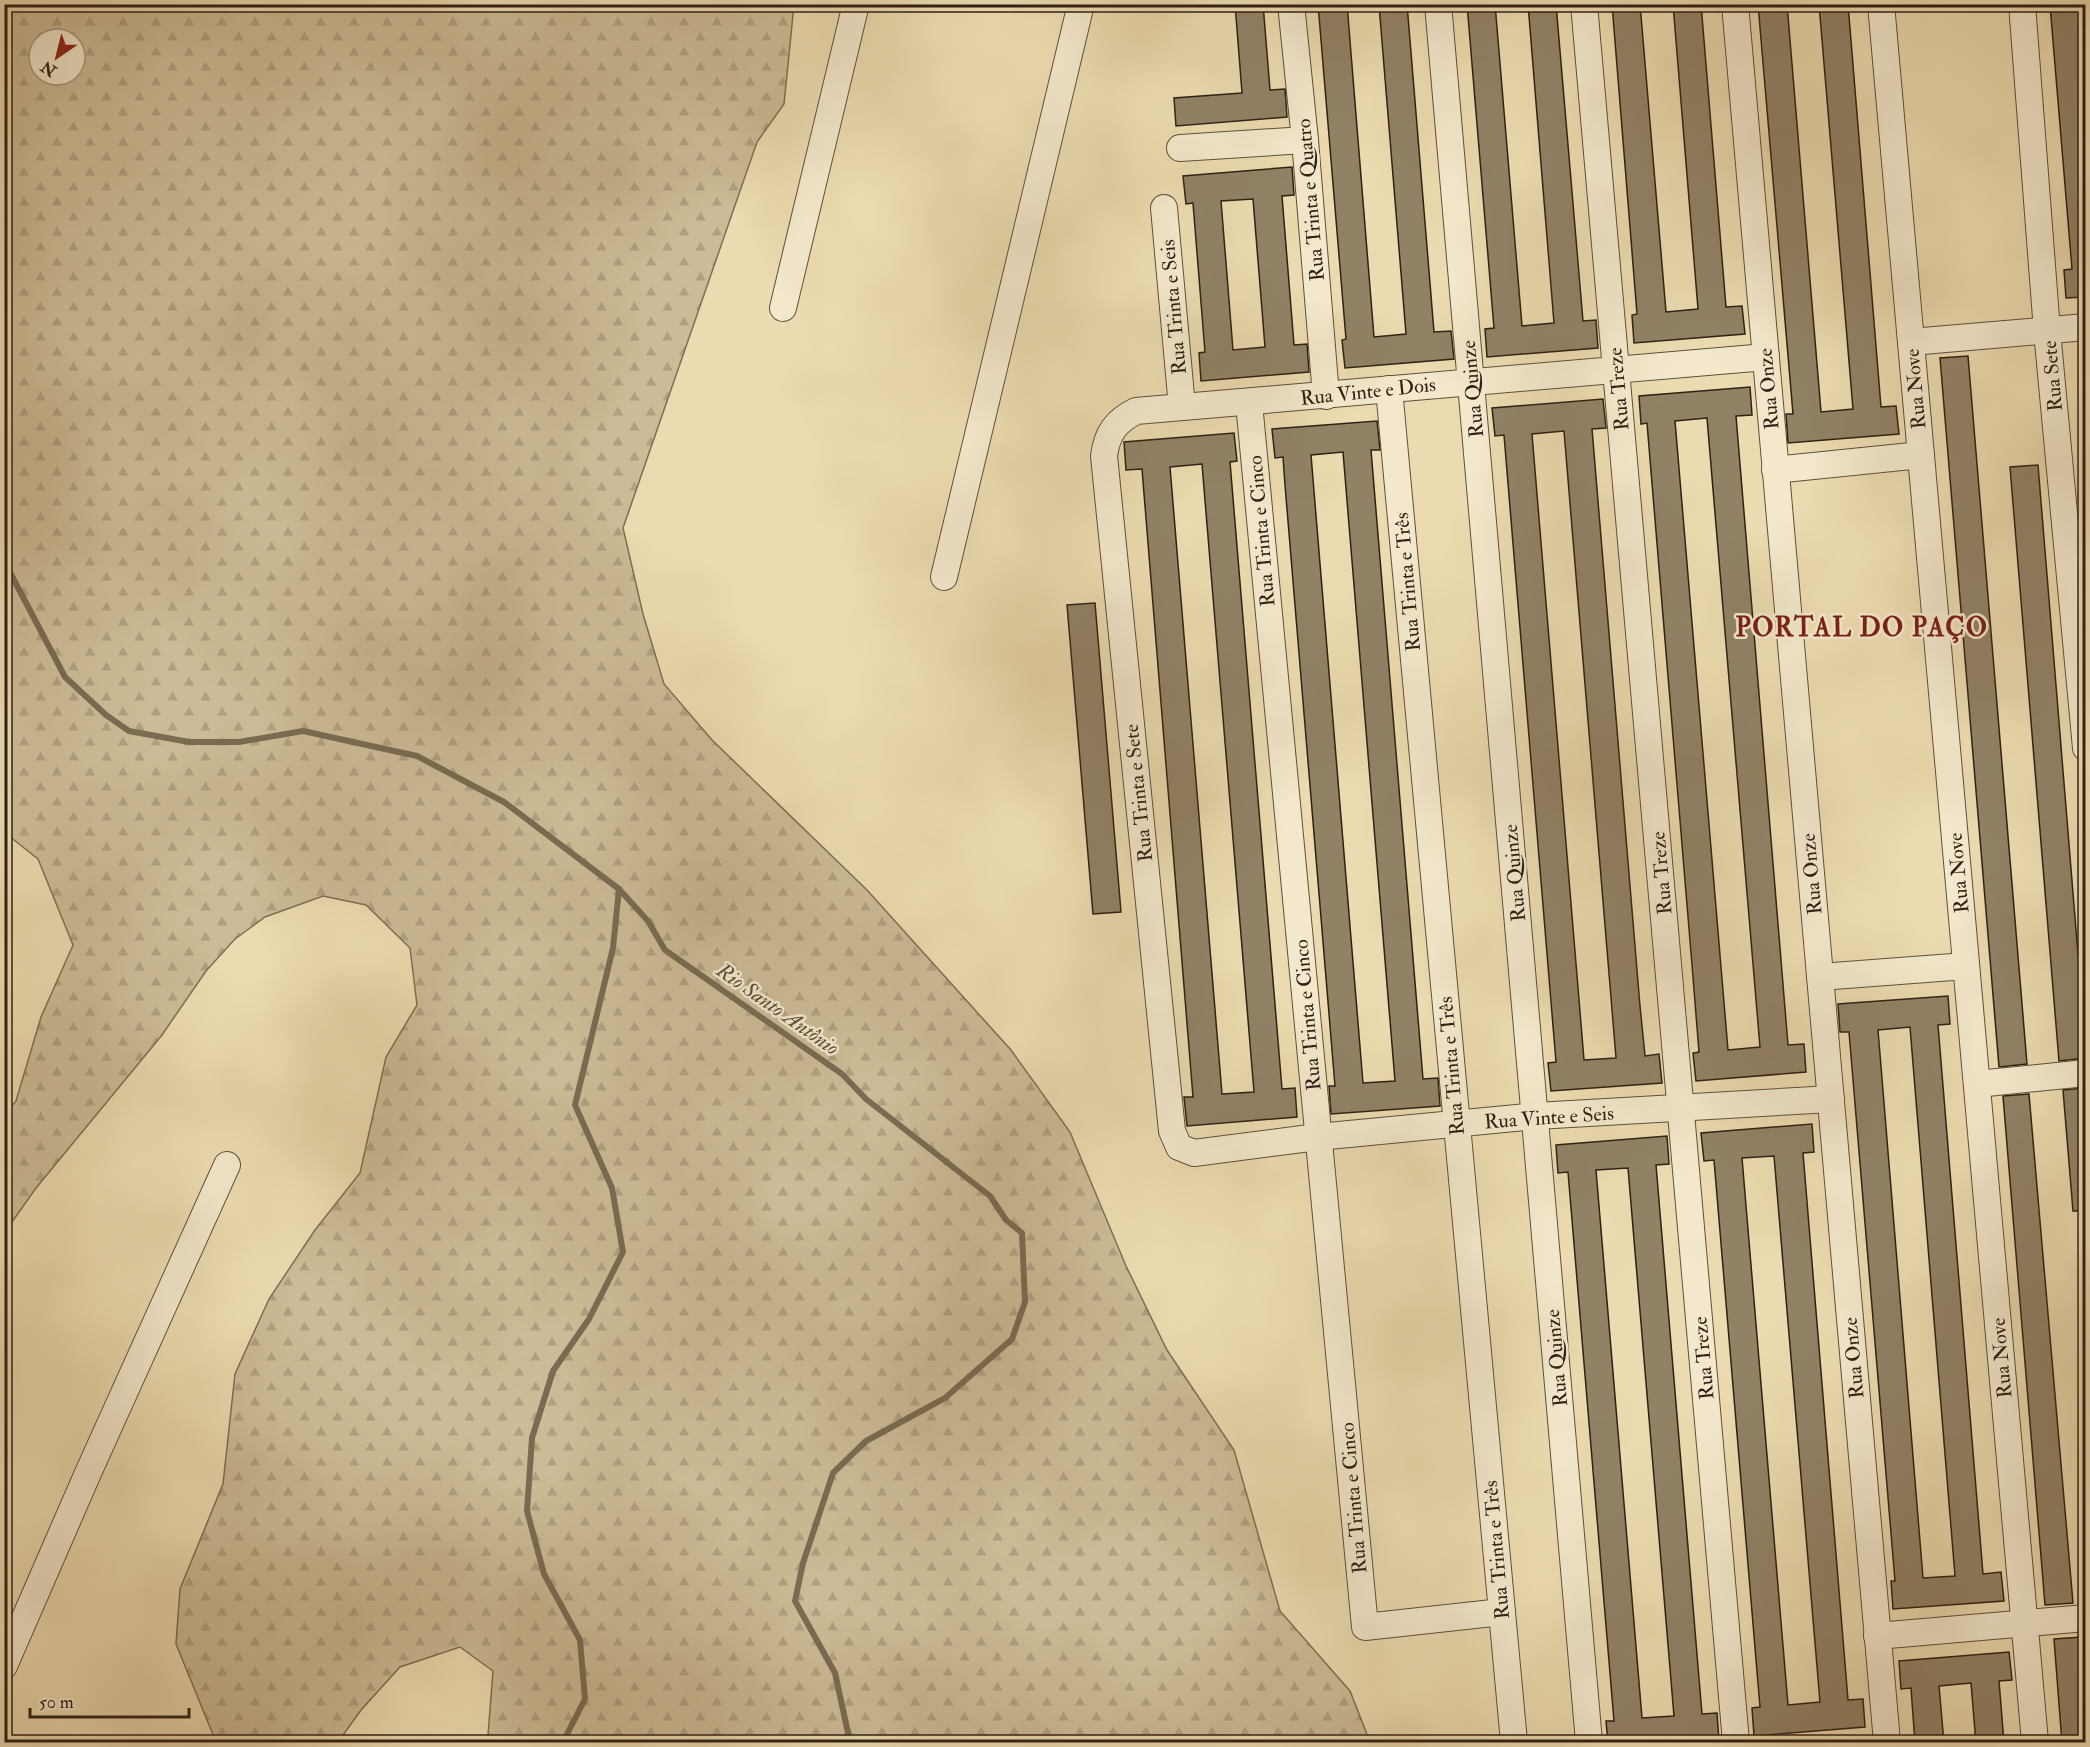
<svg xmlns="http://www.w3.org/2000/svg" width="2090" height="1747" font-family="'IM FELL Double Pica',serif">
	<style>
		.forest { fill: url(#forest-firs); stroke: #7e6e56; stroke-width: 1.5; fill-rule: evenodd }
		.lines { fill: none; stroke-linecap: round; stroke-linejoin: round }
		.stream { stroke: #7a6b52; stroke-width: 6 }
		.building { fill: #918266; stroke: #2f2115; stroke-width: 1.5; fill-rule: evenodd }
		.street-casing { stroke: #5e503c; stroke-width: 28 }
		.street { stroke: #f3e8cc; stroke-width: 26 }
		.labels { text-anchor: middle; stroke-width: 5; stroke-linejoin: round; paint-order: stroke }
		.street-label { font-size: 20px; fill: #2f2115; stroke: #f3e8cc }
		.water-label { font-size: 21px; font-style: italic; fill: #5b4c39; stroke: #f3e8cc }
		.district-label { font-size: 26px; font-weight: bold; letter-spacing: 1.5px; fill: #7a1f14; stroke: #f3e8cc }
	</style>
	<defs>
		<pattern id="forest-firs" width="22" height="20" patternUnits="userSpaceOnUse" patternTransform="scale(1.5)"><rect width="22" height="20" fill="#ccbb96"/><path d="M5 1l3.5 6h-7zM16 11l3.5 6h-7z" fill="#b0a080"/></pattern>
	</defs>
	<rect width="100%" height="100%" fill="#ecdbb0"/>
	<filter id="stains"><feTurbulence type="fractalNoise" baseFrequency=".00333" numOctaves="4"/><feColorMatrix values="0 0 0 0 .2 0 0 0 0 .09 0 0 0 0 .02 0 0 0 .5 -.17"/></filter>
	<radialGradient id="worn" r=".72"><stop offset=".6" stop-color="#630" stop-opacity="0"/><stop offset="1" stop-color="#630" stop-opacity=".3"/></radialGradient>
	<!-- forest -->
	<path class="forest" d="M5,4L794,5L784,104L757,142L623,528L643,614L664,684L712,740L867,890L1011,1050L1070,1132L1126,1266L1167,1350L1234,1450L1280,1611L1350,1691L1370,1742H484L488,1735L493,1671L460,1647L400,1667L361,1710L338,1742H216L176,1644L180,1589L223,1484L235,1374L269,1299L315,1230L360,1173L386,1057L417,1005L410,948L366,905L323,896L265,917L235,939L206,971L162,1035L36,1188L5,1232V1114L16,1101L41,1017L73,945L38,859L5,833ZM39,39H75V75H39Z"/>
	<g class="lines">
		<!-- stream -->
		<g class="stream">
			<path d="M4,561L65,677L106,715L129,731L189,742H239L303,731L417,756L504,802L619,889L648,921L665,950L842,1074L866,1099L990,1196L1006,1220L1022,1233L1025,1302L1012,1339L945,1398L866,1441L833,1473L803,1563L795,1601L835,1673L850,1742"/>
			<path d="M563,1742L585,1699L580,1640L544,1574L527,1511L532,1438L553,1371L589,1319L623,1252L612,1188L575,1105L613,948L619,889"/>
		</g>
	</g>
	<!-- building -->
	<g class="building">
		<path d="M1235,4H1263L1270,90L1285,89L1287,117L1176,126L1174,98L1242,93Z"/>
		<path d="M1318,4H1347L1374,337L1406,334L1379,5L1407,4L1434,332L1451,331L1454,359L1345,368L1342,340L1346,339Z"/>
		<path d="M1467,4H1495L1522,326L1554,323L1528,4H1556L1583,321L1596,320L1598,348L1487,357L1485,329L1494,328Z"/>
		<path d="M1612,4H1640L1666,312L1698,309L1673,4H1701L1726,307L1742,306L1745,334L1634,343L1632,315L1637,314Z"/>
		<path d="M1758,4H1787L1821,412L1853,409L1819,4H1848L1881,407L1896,406L1899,434L1788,443L1786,414H1793Z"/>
		<path d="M2079,4L2085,88V297L2066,298L2064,270L2072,269L2050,5Z"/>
		<path d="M1292,167L1294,195L1282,196L1294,345L1307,344L1309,372L1201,381L1199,353L1205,352L1193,203L1186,204L1183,176ZM1253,199L1265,347L1233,350L1221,201Z"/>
		<path d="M1968,356L2027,1064L1999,1067L1940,358Z"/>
		<path d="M1750,387L1752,415L1736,416L1751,597L1788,1045L1804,1044L1806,1072L1696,1081L1693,1053L1699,1052L1692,965L1647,423L1641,424L1639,396ZM1707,418L1760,1047L1728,1050L1675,421Z"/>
		<path d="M1603,399L1606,428L1592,429L1640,1006L1645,1056L1659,1054L1662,1083L1551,1091L1548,1063L1556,1062L1504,435L1495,436L1492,408ZM1564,431L1616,1058L1584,1060L1532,434Z"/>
		<path d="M1377,421L1380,450H1371L1423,1079L1438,1078L1440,1106L1331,1114L1329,1086H1335L1285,485L1283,457L1275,458L1272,429ZM1343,452L1395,1081L1363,1083L1311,455Z"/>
		<path d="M1234,433L1237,461L1230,462L1282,1089L1295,1088L1297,1117L1187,1126L1184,1097H1193L1142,469L1126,470L1124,442ZM1202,464L1254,1092L1222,1094L1170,467Z"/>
		<path d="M2038,465L2085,1040V1058L2059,1061L2010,467Z"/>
		<path d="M1095,603L1121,912L1093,914L1067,605Z"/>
		<path d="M1948,996L1950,1024L1938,1025L1983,1574L2001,1572L2004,1601L1893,1609L1891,1581H1895L1849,1032H1840L1838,1004ZM1910,1027L1955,1576L1923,1578L1878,1030Z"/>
		<path d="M2085,1088V1211H2073L2063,1090Z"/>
		<path d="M2029,1094L2073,1603L2045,1605L2003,1096Z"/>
		<path d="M1812,1124L1814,1152L1803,1153L1848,1700L1863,1699L1865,1727L1754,1736L1752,1708L1760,1707L1714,1160L1704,1161L1701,1133ZM1774,1156L1820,1702L1788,1705L1742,1158Z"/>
		<path d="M1667,1136L1669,1164L1656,1165L1702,1714L1717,1713L1719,1741L1608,1743L1606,1721H1614L1568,1172L1558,1173L1556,1145ZM1628,1168L1674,1716L1642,1718L1596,1170Z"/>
		<path d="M2082,1637L2085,1743H2062L2054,1639Z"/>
		<path d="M2009,1652L2012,1680L1999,1681L2004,1743H1976L1971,1683L1939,1686L1944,1743H1915L1911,1688L1901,1689L1899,1661Z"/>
	</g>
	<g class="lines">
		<!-- street casing -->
		<g class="street-casing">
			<g id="street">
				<path d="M1291,4L1305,140L1326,396"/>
				<path d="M1438,4L1589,1742"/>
				<path d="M1584,4L1736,1742"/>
				<path d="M1735,4L1887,1742"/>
				<path d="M1881,4L2035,1742"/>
				<path d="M2022,4L2047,331L2086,748"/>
				<path d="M1180,148L1305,140"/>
				<path d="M1164,208L1182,407"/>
				<path d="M783,308L856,4"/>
				<path d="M1911,342L2086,327"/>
				<path d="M1766,357L1136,411C1116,421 1107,433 1104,456L1172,1131L1179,1147L1194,1153L1318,1137L1536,1116L1831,1099"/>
				<path d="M1389,389L1514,1742"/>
				<path d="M1249,403L1365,1627L1502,1612"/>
				<path d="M1775,470L1921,455"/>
				<path d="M944,577L1081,4"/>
				<path d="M1820,977L1966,966"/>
				<path d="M1977,1084L2086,1073"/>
				<path d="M1877,1636L2086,1618"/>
				<path d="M4,1666L88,1473L227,1165"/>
			</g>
		</g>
		<!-- street -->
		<use href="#street" class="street"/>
	</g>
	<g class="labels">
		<!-- street labels -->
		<g class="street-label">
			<text transform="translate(1310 200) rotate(-95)" y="7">Rua Trinta e Quatro</text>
			<text transform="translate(1173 307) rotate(-95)" y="7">Rua Trinta e Seis</text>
			<text transform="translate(2052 376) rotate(-95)" y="7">Rua Sete</text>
			<text transform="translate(1472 389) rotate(-95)" y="7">Rua Quinze</text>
			<text transform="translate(1618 389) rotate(-95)" y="7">Rua Treze</text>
			<text transform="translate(1768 389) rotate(-95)" y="7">Rua Onze</text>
			<text transform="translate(1915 389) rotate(-95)" y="7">Rua Nove</text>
			<text transform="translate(1368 391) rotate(-6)" y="7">Rua Vinte e Dois</text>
			<text transform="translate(1261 531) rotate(-95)" y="7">Rua Trinta e Cinco</text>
			<text transform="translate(1407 582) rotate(-95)" y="7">Rua Trinta e Três</text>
			<text transform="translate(1138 793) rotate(-96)" y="7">Rua Trinta e Sete</text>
			<text transform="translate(1514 873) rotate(-95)" y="7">Rua Quinze</text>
			<text transform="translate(1661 873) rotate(-95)" y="7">Rua Treze</text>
			<text transform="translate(1958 873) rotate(-95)" y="7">Rua Nove</text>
			<text transform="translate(1811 874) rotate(-95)" y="7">Rua Onze</text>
			<text transform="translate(1307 1015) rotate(-95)" y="7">Rua Trinta e Cinco</text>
			<text transform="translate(1451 1066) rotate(-95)" y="7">Rua Trinta e Três</text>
			<text transform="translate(1549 1117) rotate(-4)" y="7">Rua Vinte e Seis</text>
			<text transform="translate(1556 1358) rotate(-95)" y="7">Rua Quinze</text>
			<text transform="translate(1703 1358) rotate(-95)" y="7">Rua Treze</text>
			<text transform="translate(1853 1358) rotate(-95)" y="7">Rua Onze</text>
			<text transform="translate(2001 1358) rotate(-95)" y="7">Rua Nove</text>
			<text transform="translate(1353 1498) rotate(-95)" y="7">Rua Trinta e Cinco</text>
			<text transform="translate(1496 1550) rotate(-95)" y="7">Rua Trinta e Três</text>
		</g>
		<!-- water labels -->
		<g class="water-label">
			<text transform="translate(778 1009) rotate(35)" y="7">Rio Santo Antônio</text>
		</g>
		<!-- district labels -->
		<g class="district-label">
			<text x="1862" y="636">PORTAL DO PAÇO</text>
		</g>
	</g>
	<!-- margin -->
	<rect width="2090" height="1747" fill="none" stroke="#ecdbb0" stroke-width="24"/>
	<rect x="6" y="6" width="2078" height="1735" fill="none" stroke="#2f2115" stroke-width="3"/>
	<rect x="12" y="12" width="2066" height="1723" fill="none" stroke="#2f2115" stroke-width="1.5"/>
	<!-- north arrow -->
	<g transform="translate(57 57) rotate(215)"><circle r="28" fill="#f3e8cc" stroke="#a59883" stroke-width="1.5"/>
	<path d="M0-4.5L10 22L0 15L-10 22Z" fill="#8f2418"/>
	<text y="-9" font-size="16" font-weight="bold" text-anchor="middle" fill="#2f2115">N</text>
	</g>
	<!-- scale -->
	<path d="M30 1708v9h159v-9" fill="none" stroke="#2f2115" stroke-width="3"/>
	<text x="39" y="1708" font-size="18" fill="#2f2115" stroke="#f3e8cc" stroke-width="4.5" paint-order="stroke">50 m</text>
	<rect width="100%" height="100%" filter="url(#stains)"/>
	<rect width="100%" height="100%" fill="url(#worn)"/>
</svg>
